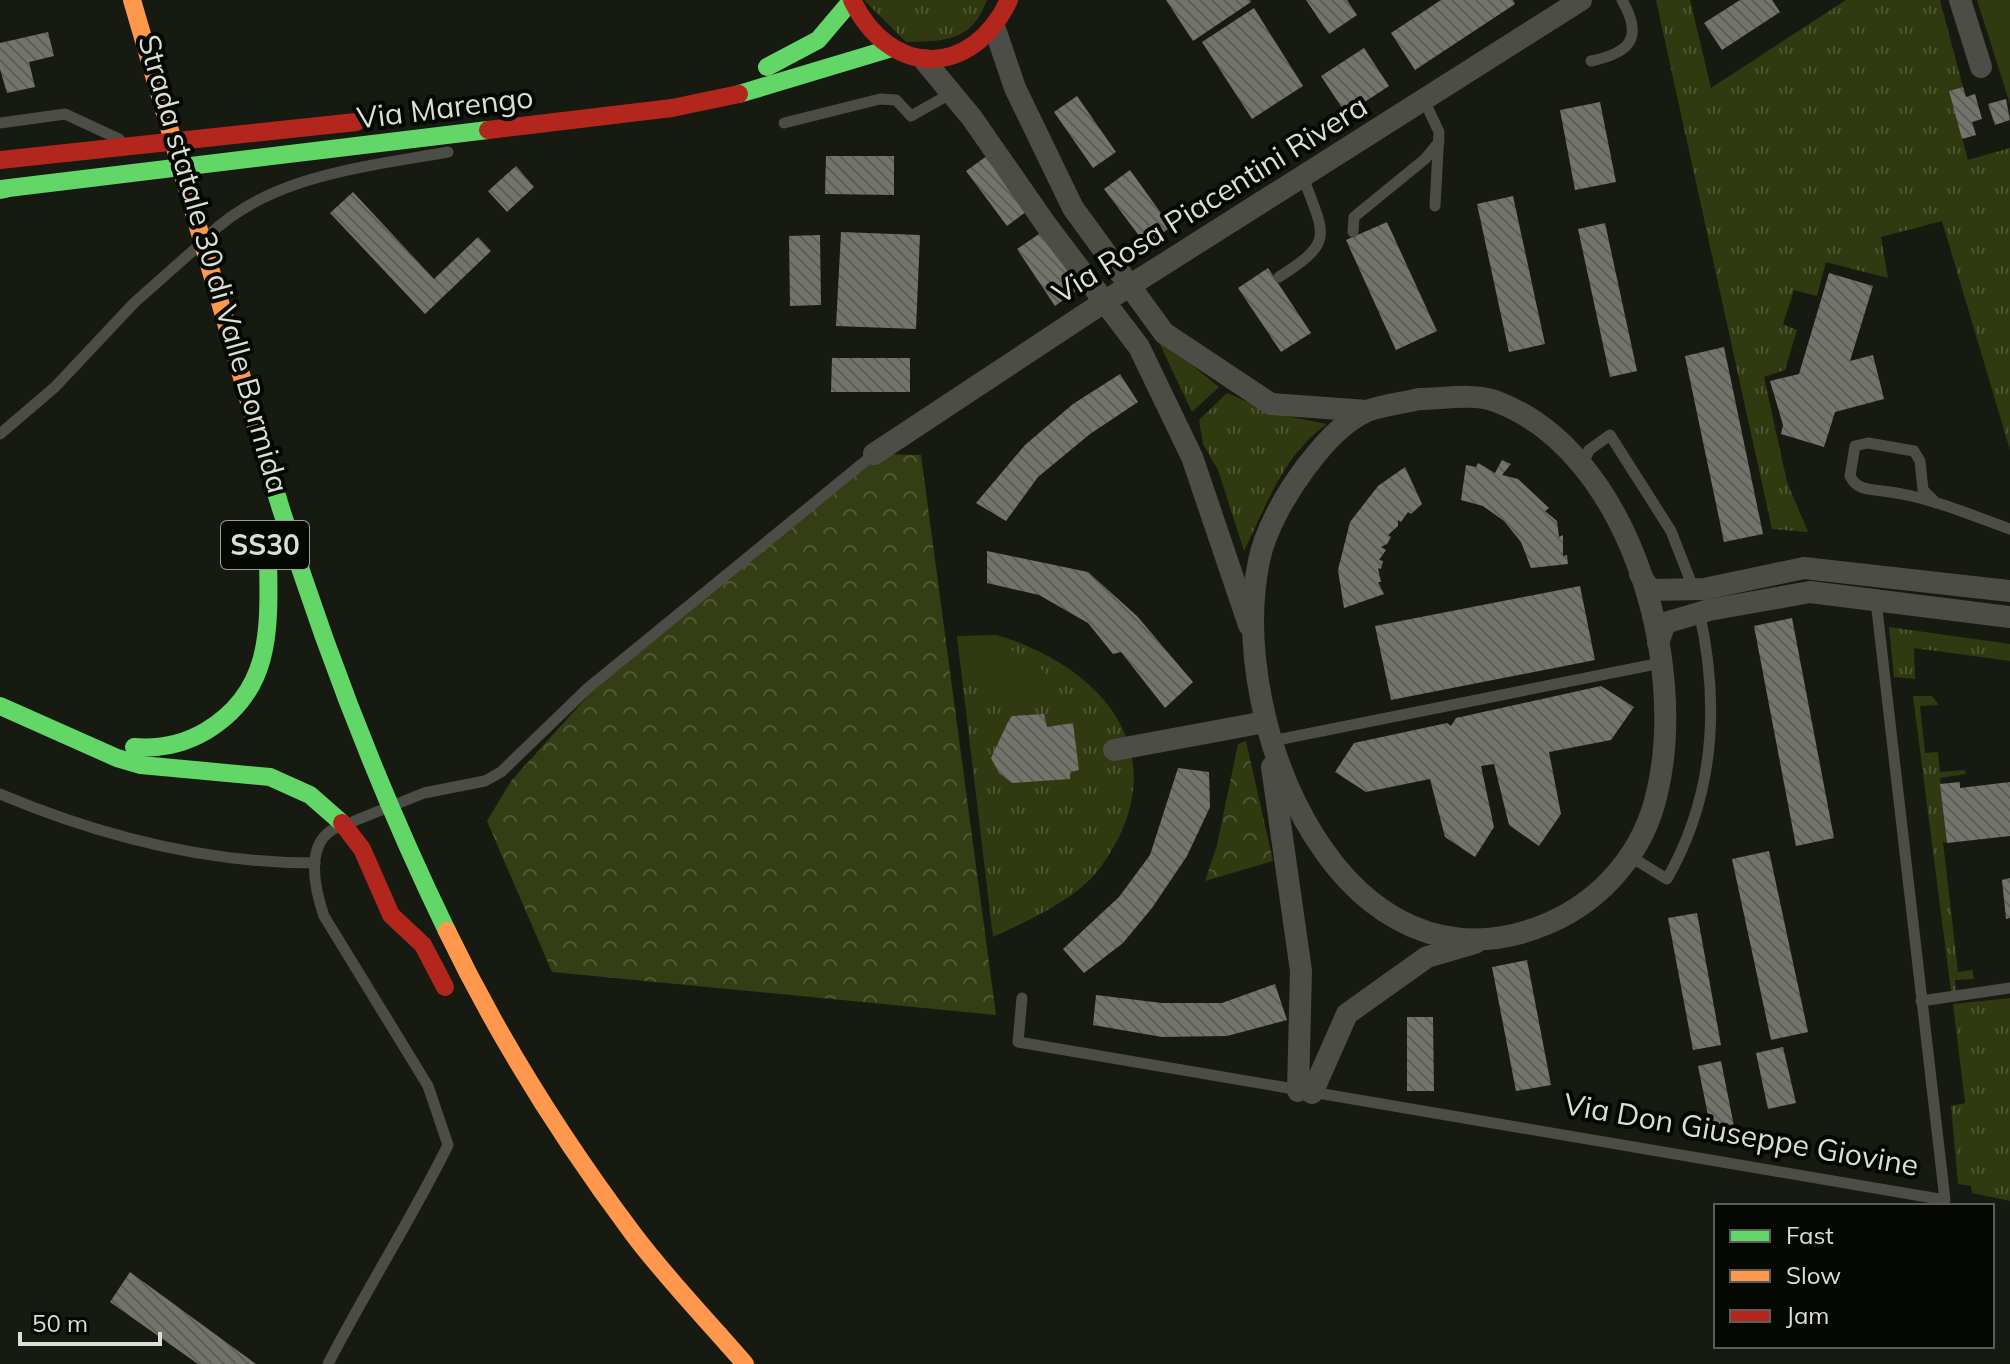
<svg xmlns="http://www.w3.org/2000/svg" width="2010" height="1364" font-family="Mulish,sans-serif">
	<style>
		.grass { fill: url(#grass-tufts) }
		.forest { fill: url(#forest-crowns) }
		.park { fill: url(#park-crowns) }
		.garden { fill: #313910 }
		.building { fill: url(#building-back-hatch) }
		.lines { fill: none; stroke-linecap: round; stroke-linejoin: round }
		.lane { stroke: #4b4d46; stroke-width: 11 }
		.street { stroke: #4b4d46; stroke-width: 22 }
		.fast { stroke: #63d668; stroke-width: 18 }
		.slow { stroke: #ff974d; stroke-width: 18 }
		.jam { stroke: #b3261e; stroke-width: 18 }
		.labels { text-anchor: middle; stroke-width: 8; stroke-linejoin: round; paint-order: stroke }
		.shield { fill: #050703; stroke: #9c9e95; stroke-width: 2 }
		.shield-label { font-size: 28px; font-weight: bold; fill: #dcdfd4 }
		.street-label { font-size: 30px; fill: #dcdfd4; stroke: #050703 }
	</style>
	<defs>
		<pattern id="grass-tufts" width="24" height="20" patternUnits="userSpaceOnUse" patternTransform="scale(2)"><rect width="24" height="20" fill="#313910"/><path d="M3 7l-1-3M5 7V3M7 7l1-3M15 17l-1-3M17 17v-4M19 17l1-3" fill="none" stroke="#4e5532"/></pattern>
		<pattern id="forest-crowns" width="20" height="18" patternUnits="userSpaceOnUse" patternTransform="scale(2)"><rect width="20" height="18" fill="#343d13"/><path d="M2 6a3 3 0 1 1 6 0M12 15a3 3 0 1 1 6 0" fill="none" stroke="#515934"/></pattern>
		<pattern id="park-crowns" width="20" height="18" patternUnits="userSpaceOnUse" patternTransform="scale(2)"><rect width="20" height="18" fill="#313910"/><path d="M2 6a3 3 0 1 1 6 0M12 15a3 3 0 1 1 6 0" fill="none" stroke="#4e5532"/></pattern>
		<pattern id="building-back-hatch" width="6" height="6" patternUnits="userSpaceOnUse" patternTransform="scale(2)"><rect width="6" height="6" fill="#73756d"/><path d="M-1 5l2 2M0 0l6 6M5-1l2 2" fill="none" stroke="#5d5e59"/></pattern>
	</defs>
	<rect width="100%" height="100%" fill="#171a10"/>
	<!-- grass -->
	<g class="grass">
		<path d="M864,0H987C971,42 946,41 906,42Z"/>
		<path d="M1656,0H1690L1711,88L1846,0H1940L1963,87L1949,91L1968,160L2010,148V450L1942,221L1881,237L1888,278L1826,262L1817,296L1794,290L1783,324L1797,330L1785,370L1764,377L1787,482L1808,532L1772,529Z"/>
		<path d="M1156,336L1219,387L1192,412Z"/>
		<path d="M1227,393L1276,414L1327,424C1284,454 1266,506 1244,551L1218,470L1203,444L1199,420Z"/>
		<path d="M1889,627L2010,644V661L1914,648L1915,679L1894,677Z"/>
		<path d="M997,635C1109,669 1179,760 1100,868C1076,900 1029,920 993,937L957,636Z"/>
		<path d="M1913,696H1932L1939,705L1920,706L1925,753L1938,752L1940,772L1965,770L1966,774L1940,778L1947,843L1943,842L1958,972L1972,970L1974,979L1955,980L1956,991H1951Z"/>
		<path d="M2010,998V1201L1972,1193L1971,1186L1958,1184L1951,1106L1965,1103L1953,1004Z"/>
	</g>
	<!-- forest -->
	<path class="forest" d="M874,454L921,455L996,1015L552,972L487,821L511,781L615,666Z"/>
	<!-- park -->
	<path class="park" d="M1246,741L1273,861L1205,881L1217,845L1238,744Z"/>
	<!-- garden -->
	<g class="garden">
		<path d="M1977,0H2010V104Z"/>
		<path d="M957,636C988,642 1021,648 1044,672L1039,691L1014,697L962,677Z"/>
	</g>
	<!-- building -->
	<g class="building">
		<path d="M1166,0H1250L1251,2L1193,41Z"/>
		<path d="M1306,0H1347L1357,15L1329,34Z"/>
		<path d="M1441,0H1513L1515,4L1415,70L1391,33Z"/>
		<path d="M1740,0H1772L1780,12L1722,50L1704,23Z"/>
		<path d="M1254,8L1303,86L1252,119L1202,42Z"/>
		<path d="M48,32L54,56L29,62L35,87L7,93L0,69V43Z"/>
		<path d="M1364,48L1389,86L1346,114L1321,76Z"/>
		<path d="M1963,87L1966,97L1975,94L1982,119L1972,122L1976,135L1962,139L1949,91Z"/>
		<path d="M1077,96L1116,152L1093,168L1054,112Z"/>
		<path d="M2006,99L2010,120L1995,125L1988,104Z"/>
		<path d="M1600,102L1616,182L1575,190L1560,110Z"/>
		<path d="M991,153L1031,208L1007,226L966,171Z"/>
		<path d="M826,156H894V195L825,194Z"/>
		<path d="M516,166L534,187L507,212L488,191Z"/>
		<path d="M1130,170L1171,227L1146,245L1104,189Z"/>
		<path d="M353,192L434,279L478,237L491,251L425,314L330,213Z"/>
		<path d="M1513,196L1545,344L1509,352L1477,204Z"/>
		<path d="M1387,222L1437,331L1396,350L1346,240Z"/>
		<path d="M1605,223L1637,371L1610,377L1578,229Z"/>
		<path d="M841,232L920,235L916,329L836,326Z"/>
		<path d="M1042,232L1080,288L1055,306L1017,249Z"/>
		<path d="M820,235L821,305L790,306L789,236Z"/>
		<path d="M1268,268L1311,333L1281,352L1238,288Z"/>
		<path d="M1829,273L1873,286L1850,361L1873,355L1884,399L1835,412L1824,447L1781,434L1783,425L1770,381L1799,374Z"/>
		<path d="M1724,347L1763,534L1724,542L1685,356Z"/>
		<path d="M832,358H910V392H831Z"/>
		<path d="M1120,374L1138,402L1090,434L1038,477L1006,521L976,503L1025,445L1073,404Z"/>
		<path d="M1502,460L1511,464L1502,475L1518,479L1549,508L1545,511L1557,521L1559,537L1563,535V556L1567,555L1568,564L1531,568L1521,542L1504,521L1483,506L1461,500L1466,465L1476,467L1478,463L1495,473Z"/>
		<path d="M1405,467L1422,504L1411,514L1408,512L1401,522L1398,520V526L1388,535L1391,537L1387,544L1381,547L1386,550L1379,560L1383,561L1381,569L1378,568L1381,582H1378L1384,594L1344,608L1338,570L1350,522L1378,486Z"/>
		<path d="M987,551L1088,572L1137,616L1193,682L1165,708L1121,652L1113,654L1088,623L1039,595L987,583Z"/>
		<path d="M1580,586L1595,660L1391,700L1375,626Z"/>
		<path d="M1792,618L1834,838L1796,846L1754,626Z"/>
		<path d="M1601,686L1634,707L1611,740L1549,752L1561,814L1539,846L1509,825L1494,764L1481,766L1494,827L1475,857L1445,837L1430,779L1366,792L1335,772L1354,743L1447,723L1451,726L1456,718Z"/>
		<path d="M1044,714L1047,727L1073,723L1079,770L1070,772V779L1012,783L999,773L991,758L1008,722L1012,716Z"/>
		<path d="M1178,768L1209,772L1210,807L1187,856L1152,908L1123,943L1084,973L1063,949L1119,897L1150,855Z"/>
		<path d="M1960,782V788L2010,782V836L1947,843L1940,784Z"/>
		<path d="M1769,851L1808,1032L1771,1040L1732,859Z"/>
		<path d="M2010,878V918L2006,919L2002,880Z"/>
		<path d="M1697,913L1721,1045L1693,1050L1668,918Z"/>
		<path d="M1527,960L1551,1085L1516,1091L1492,967Z"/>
		<path d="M1275,984L1287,1020L1227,1036L1162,1037L1093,1025L1096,995L1162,1003H1222Z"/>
		<path d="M1407,1017H1433L1434,1091H1407Z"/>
		<path d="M1783,1047L1796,1103L1768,1109L1756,1053Z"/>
		<path d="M1721,1061L1735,1131L1712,1135L1698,1066Z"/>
		<path d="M130,1272L256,1364H198L110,1302Z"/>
	</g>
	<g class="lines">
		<!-- lane -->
		<g class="lane">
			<path d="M1591,61C1630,53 1644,38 1622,0"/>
			<path d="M1424,100L1439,132L1435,206"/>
			<path d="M0,123L65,114L119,139"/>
			<path d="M784,123L880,99L896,100L911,116L950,94"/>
			<path d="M1353,232L1354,217L1425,159L1439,142"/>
			<path d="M208,236C270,175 366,167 448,152"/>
			<path d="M1279,277C1336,241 1324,235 1303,177"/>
			<path d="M0,434L55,387L134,303L196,248"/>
			<path d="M1582,466L1589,450L1610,435L1671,531L1694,590"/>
			<path d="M1936,503L1923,490L1920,461L1914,451L1868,443L1855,446L1850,476C1857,490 1869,489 1883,491C1927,496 1968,514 2010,529"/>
			<path d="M1272,741L1661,663"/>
			<path d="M0,794C100,836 206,863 315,863"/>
			<path d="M354,821L424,793L485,781L501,772L588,688L874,454"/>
			<path d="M1631,857L1667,879C1715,795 1720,704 1699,611"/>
			<path d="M1022,998L1018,1042L1945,1200L1876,601"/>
			<path d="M1921,1001L2010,988"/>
			<path d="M328,1364C366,1290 411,1220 448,1145L428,1086L324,916C315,890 303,841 338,827"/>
		</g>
		<!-- street -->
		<g class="street">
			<path d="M1960,0L1981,67"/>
			<path d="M995,29L1015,88L1073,208L1164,333L1271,404L1367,411"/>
			<path d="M924,60L972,118L1047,226L1139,347L1192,457L1249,625"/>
			<path d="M1419,399C1441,399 1475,393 1495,401C1631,451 1688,664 1657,793C1644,851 1604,899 1549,923C1343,1011 1225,723 1259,561C1265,530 1287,492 1306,467C1323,445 1341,423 1367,411C1383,405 1403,403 1419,399Z"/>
			<path d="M874,454L1104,302L1581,0"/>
			<path d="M1640,574L1650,590L1704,589L1804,568L2010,591"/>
			<path d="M1658,643L1665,623L1709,610L1810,592L2010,617"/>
			<path d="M1114,750L1265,722"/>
			<path d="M1272,767L1301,971L1298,1091"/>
			<path d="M1312,1093L1347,1014L1427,957L1475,943"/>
		</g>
		<!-- fast -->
		<g class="fast">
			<path d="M767,67L818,40L852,0"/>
			<path d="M739,94L889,49"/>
			<path d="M0,189L488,130"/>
			<path d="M0,190L5,189"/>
			<path d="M259,436C308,605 370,772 447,931"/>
			<path d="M0,706L117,758L141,765L270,777L310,795L342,823"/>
			<path d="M134,747C159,749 184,744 206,731C274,690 269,626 268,555"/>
		</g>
		<!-- slow -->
		<g class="slow">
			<path d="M132,0L259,436"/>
			<path d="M447,931C499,1039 562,1139 634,1235C668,1280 708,1321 745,1364"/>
		</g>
		<!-- jam -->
		<g class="jam">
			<path d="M852,0C890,78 972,79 1009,0"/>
			<path d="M488,130L672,108L739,94"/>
			<path d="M0,160L356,122"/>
			<path d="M342,823L362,849L391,915L423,945L445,987"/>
		</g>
	</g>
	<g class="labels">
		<!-- shield labels -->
		<rect class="shield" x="221" y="521" width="88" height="48" rx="6"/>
		<g class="shield-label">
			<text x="265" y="555">SS30</text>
		</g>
		<!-- street labels -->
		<g class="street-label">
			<text transform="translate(445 108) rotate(-7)" y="10">Via Marengo</text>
			<text transform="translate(1210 200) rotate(-32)" y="10">Via Rosa Piacentini Rivera</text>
			<text transform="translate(213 264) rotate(74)" y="10">Strada statale 30 di Valle Bormida</text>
			<text transform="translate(1741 1135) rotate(10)" y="10">Via Don Giuseppe Giovine</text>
		</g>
	</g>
	<!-- legend -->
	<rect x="1714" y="1204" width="280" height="144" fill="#050703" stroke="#5b5d57" stroke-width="2"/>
	<rect x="1730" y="1230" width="40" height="12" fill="#63d668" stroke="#5b5d57" stroke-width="2"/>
	<text x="1786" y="1244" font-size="24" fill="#dcdfd4">Fast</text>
	<rect x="1730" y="1270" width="40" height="12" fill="#ff974d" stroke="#5b5d57" stroke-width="2"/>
	<text x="1786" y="1284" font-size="24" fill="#dcdfd4">Slow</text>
	<rect x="1730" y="1310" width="40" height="12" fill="#b3261e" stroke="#5b5d57" stroke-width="2"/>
	<text x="1786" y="1324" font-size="24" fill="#dcdfd4">Jam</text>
	<!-- scale -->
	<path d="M20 1332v12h140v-12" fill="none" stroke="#dcdfd4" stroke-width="4"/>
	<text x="32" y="1332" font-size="24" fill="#dcdfd4" stroke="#050703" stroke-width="6" paint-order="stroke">50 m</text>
</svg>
